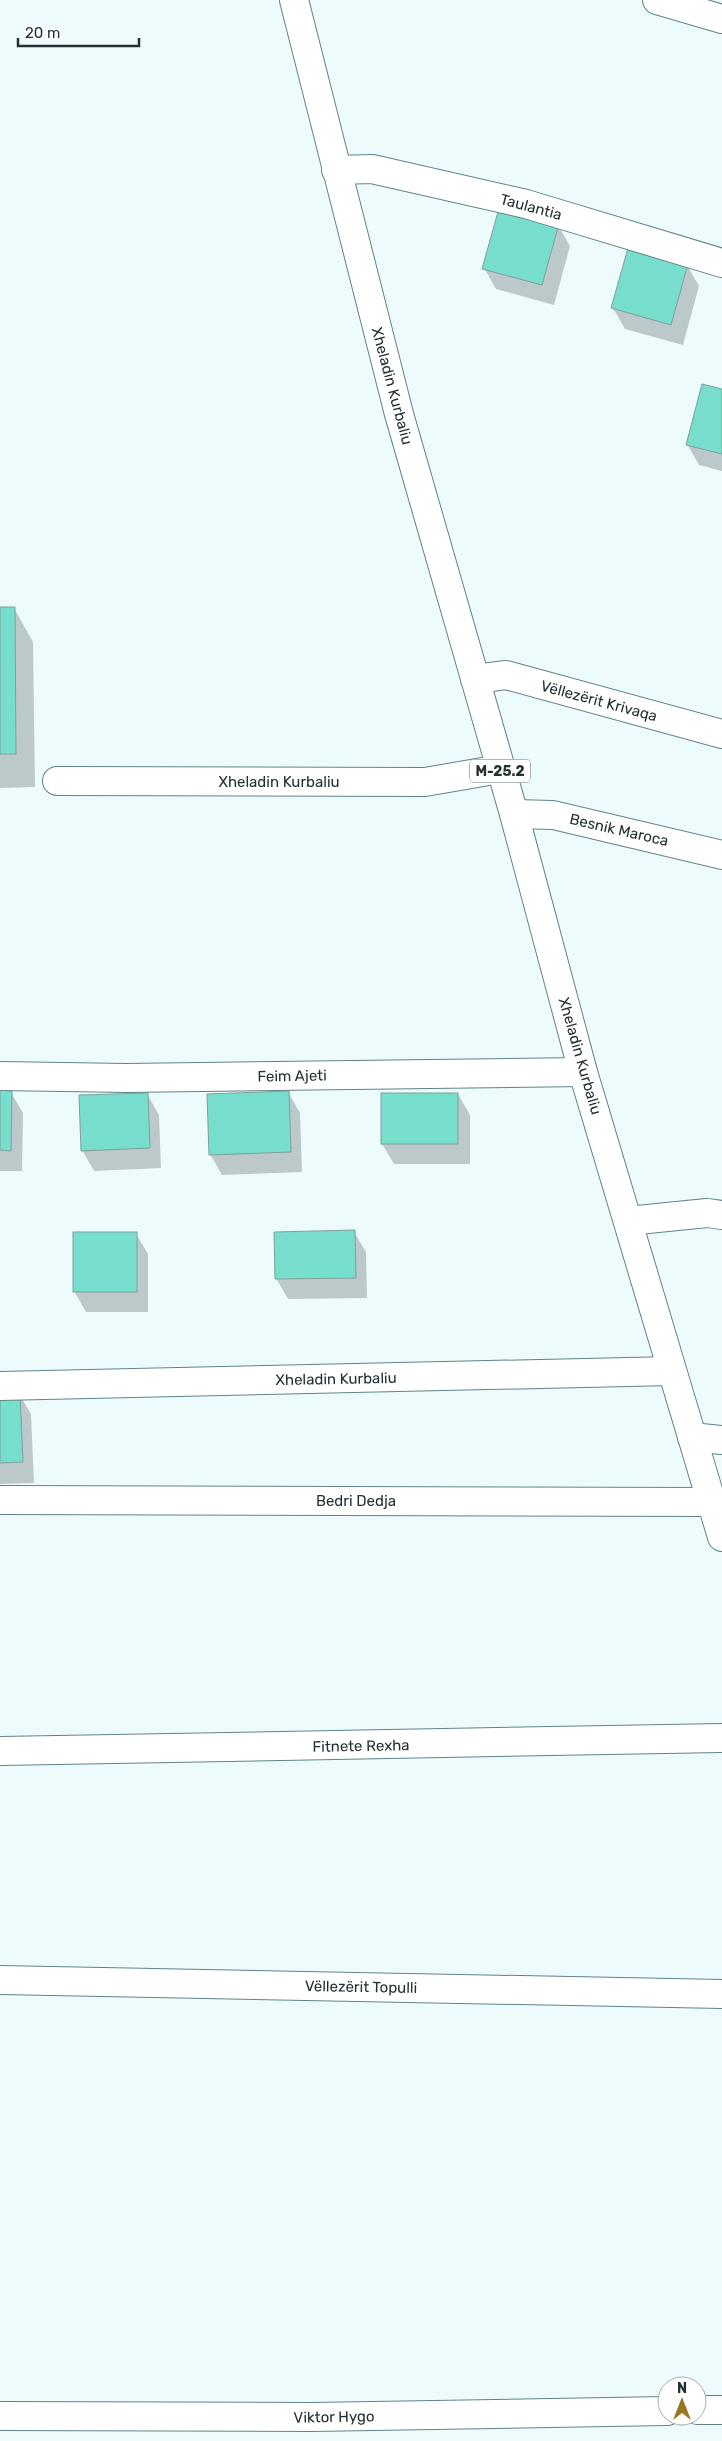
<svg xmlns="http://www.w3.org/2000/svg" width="722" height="2441" font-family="Rubik,sans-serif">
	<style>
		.shadow { fill: #0003 }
		.building { fill: #77decd; stroke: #7fa09a }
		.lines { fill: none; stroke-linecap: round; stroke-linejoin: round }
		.minor-casing { stroke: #618387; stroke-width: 30 }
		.major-casing { stroke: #618387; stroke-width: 30 }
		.minor { stroke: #fff; stroke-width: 28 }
		.major { stroke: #fff; stroke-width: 28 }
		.labels { text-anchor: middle; stroke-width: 4.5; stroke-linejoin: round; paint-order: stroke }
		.shield { fill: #fff; stroke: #656f70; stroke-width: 1 }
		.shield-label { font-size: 14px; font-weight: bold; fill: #233133 }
		.street-label { font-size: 15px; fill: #233133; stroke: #fff }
	</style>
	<rect width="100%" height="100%" fill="#edfbfd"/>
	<!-- shadow -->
	<g class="shadow">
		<path d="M558,225L570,246L554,305L496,289L484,268Z"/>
		<path d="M687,265L699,286L683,345L625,329L613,308Z"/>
		<path d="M722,390V471L699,465L687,444Z"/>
		<path d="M0,608H14L33,642L35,787L0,788Z"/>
		<path d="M0,1092H11L23,1113L22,1171H0Z"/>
		<path d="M288,1092L300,1113L302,1172L222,1175L210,1154Z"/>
		<path d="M147,1094L159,1115L161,1168L94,1171L82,1150Z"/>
		<path d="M458,1094L470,1115V1164H394L382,1144Z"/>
		<path d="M354,1232L366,1252L367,1298L288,1299L276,1278Z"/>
		<path d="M136,1234L148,1254V1312H86L74,1291Z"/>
		<path d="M0,1394H19L31,1414L34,1483L0,1484Z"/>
	</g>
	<!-- building -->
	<g class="building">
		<path d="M499,208L559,224L542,285L482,269Z"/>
		<path d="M628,248L688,264L671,325L611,308Z"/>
		<path d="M702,384L722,389V454L686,445Z"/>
		<path d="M0,607H15L16,754H0Z"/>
		<path d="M0,1090L12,1091L11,1151L0,1150Z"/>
		<path d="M289,1091L291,1152L209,1155L207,1094Z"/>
		<path d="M148,1093L150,1148L81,1151L79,1095Z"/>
		<rect x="381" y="1093" width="77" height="51"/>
		<path d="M355,1230L356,1278L275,1279L274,1232Z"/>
		<rect x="73" y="1232" width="64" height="60"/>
		<path d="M20,1392L23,1462L0,1463V1393Z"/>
	</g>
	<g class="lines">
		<!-- minor casing -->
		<g class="minor-casing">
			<g id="minor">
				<path d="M657,0L722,19"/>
				<path d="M336,170L372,169L526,204L722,263"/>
				<path d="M475,679L506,675L722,734"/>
				<path d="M57,781L425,782L500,769"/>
				<path d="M514,814L553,815L722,855"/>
				<path d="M0,1076L126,1078L583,1072"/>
				<path d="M628,1221L707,1213L722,1215"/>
				<path d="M0,1386L672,1371"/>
				<path d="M692,1437L722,1440"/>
				<path d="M0,1500L712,1502"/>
				<path d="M0,1751L722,1738"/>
				<path d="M0,1980L722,1994"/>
				<path d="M697,2410H722"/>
				<path d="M0,2416L311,2417L667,2411"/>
			</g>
		</g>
		<!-- major casing -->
		<g class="major-casing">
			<path id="major" d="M294,0L399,414L514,814L583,1072L722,1537"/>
		</g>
		<!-- minor -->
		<use href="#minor" class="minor"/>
		<!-- major -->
		<use href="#major" class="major"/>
	</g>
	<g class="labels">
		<!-- shield labels -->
		<rect class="shield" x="470" y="759.5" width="60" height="23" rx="4"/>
		<g class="shield-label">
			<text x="500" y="776">M-25.2</text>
		</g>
		<!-- street labels -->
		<g class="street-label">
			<text transform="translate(531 207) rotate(15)" y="5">Taulantia</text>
			<text transform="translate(392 386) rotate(75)" y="5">Xheladin Kurbaliu</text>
			<text transform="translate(599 701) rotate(15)" y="5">Vëllezërit Krivaqa</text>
			<text x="279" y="787">Xheladin Kurbaliu</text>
			<text transform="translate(619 830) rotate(13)" y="5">Besnik Maroca</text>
			<text transform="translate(580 1056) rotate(74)" y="5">Xheladin Kurbaliu</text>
			<text transform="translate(292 1076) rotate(-1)" y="5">Feim Ajeti</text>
			<text transform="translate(336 1379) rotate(-1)" y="5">Xheladin Kurbaliu</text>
			<text x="356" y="1506">Bedri Dedja</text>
			<text transform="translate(361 1746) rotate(-1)" y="5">Fitnete Rexha</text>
			<text transform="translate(361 1987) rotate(1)" y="5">Vëllezërit Topulli</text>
			<text transform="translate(334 2417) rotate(-1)" y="5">Viktor Hygo</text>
		</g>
	</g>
	<!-- north arrow -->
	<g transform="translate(682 2401)"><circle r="24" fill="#ffffff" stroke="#a7adad"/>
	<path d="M0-4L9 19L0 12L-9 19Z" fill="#9a7621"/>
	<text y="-8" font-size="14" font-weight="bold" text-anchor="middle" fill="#233133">N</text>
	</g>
	<!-- scale -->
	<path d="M18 38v8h121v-8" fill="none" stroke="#233133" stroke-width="2.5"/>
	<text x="25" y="38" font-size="15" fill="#233133" stroke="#ffffff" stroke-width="4" paint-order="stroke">20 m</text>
</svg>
